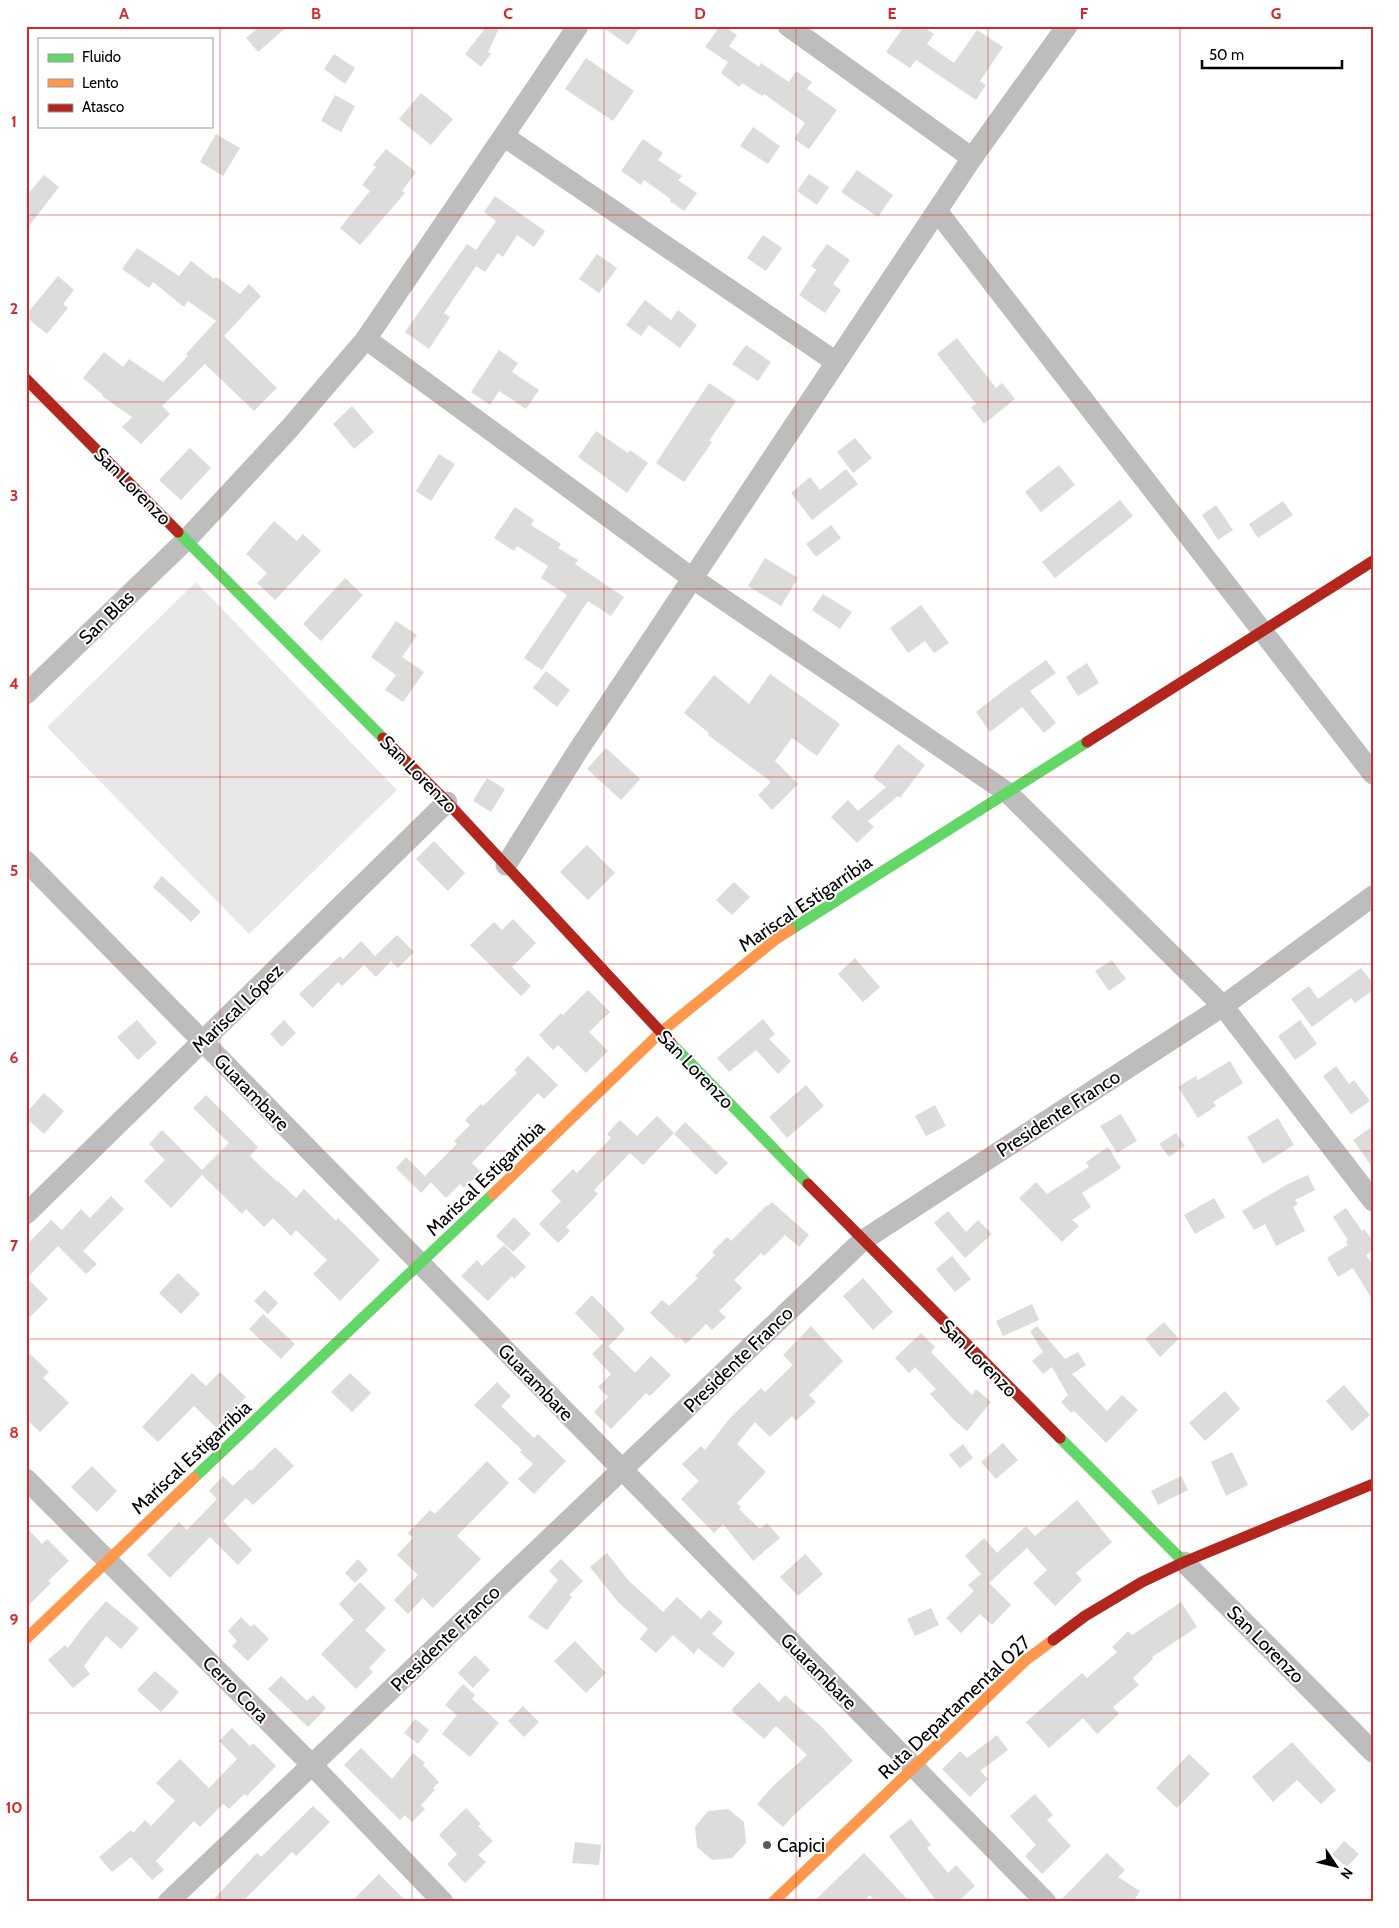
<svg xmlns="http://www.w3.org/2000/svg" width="1399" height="1928" font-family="Cabin,sans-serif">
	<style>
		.green { fill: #e8e8e8 }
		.building { fill: #dcdcdc }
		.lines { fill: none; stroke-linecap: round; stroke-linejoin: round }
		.street { stroke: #bdbdbd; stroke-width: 21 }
		.fast { stroke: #63d668; stroke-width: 11 }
		.slow { stroke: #ff974d; stroke-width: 11 }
		.jam { stroke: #b3261e; stroke-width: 11 }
		.grid { fill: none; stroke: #d62828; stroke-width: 1; stroke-opacity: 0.55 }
		.poi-dot { fill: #595959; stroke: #fff; stroke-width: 2 }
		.labels { text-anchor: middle; stroke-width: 4; stroke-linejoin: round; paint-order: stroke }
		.street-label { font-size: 19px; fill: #000; stroke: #fff }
		.poi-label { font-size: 19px; fill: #000; stroke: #fff; text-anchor: start }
		.neatline { fill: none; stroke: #d62828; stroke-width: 2 }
		.grid-label { font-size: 16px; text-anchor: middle; font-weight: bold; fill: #d62828 }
	</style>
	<rect width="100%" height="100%" fill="#fff"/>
	<!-- green -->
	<path class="green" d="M196,582L397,790L249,934L47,727Z"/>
	<!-- building -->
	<g class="building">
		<path d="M260,26H288L258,52L246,38Z"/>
		<path d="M487,26H500L488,52L491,54L481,67L465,54Z"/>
		<path d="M601,26H641L628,45Z"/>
		<path d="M720,26H724L737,35L729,46L759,67L761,63L789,82L796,71L812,82L807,89L837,110L809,149L794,139L805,123L764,94L762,96L742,83L739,87L721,73L728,62L705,47Z"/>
		<path d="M904,26H922L934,34L927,44L954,63L977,30L1003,47L980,81L986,85L976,100L916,60L910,68L886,52Z"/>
		<path d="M334,54L355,68L345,84L324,69Z"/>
		<path d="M586,58L634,91L613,121L565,89Z"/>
		<path d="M421,93L453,119L431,145L399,119Z"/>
		<path d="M335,95L355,106L341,132L321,121Z"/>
		<path d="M753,127L780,146L768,164L740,146Z"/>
		<path d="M216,134L240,148L223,176L200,162Z"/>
		<path d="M643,139L663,153L658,160L682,176L678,180L697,193L684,211L670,201L671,199L644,180L641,185L621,171Z"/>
		<path d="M386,149L416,172L402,191L405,193L360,245L340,228L370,191L362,185L376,167L373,165Z"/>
		<path d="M857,170L893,195L878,217L841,192Z"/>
		<path d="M809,174L829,187L817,205L797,191Z"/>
		<path d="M44,175L59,187L26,230V196Z"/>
		<path d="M495,196L545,231L534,247L517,235L503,257L498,253L485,272L476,266L444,313L450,317L429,349L405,332L467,244L476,250L496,221L484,212Z"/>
		<path d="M763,235L782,248L766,271L747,258Z"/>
		<path d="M827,244L850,260L833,284L841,290L825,313L799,295L816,270L811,266Z"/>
		<path d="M137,248L179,276L191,261L214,279L216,277L240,294L249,284L261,296L224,336L277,388L254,411L205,364L162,406L170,414L141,444L122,427L132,417L102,396L103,395L83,378L104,352L123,367L129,359L163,382L188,356L186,354L216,321L188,301L184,307L153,282L149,288L122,269Z"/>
		<path d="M597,254L617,268L599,293L579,279Z"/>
		<path d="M58,276L74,290L63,304L68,308L47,334L26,317V315Z"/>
		<path d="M645,300L671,320L678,310L697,325L680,348L649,325L641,336L626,325Z"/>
		<path d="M957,338L996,388L1002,383L1015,399L984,424L971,407L976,404L937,354Z"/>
		<path d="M746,345L771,362L758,381L732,364Z"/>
		<path d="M499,350L518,363L512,372L539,390L526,409L499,391L490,405L471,392Z"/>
		<path d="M709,383L736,401L709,441L712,442L684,482L656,463Z"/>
		<path d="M352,406L374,432L354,449L333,424Z"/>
		<path d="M596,431L628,453L630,450L648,463L627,493L578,457Z"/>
		<path d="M855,438L872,458L853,473L837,452Z"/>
		<path d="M190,448L211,468L181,500L159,480Z"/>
		<path d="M439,454L455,464L431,501L416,491Z"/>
		<path d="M1059,465L1075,485L1041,512L1025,492Z"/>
		<path d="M846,469L858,484L812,520L791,493L810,477L820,490Z"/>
		<path d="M1120,500L1133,516L1055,578L1042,562Z"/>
		<path d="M1283,501L1293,515L1258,538L1249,524Z"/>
		<path d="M1216,505L1233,530L1218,540L1202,515Z"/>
		<path d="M515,507L534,520L531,525L561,544L558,548L578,560L575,564L624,597L611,616L588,601L542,670L524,658L567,595L541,578L548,566L517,546L514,551L494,538Z"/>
		<path d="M274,521L297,541L303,534L321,551L275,600L257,583L267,573L246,554Z"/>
		<path d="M831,525L841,538L816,557L806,544Z"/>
		<path d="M765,558L798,578L781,606L748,586Z"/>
		<path d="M345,578L363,595L321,641L303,624Z"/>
		<path d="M823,594L852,612L840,629L812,610Z"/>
		<path d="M921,605L949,643L934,653L925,641L908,653L890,628Z"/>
		<path d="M396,621L417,635L402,657L424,672L403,702L385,690L396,675L371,657Z"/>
		<path d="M1046,660L1056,673L1030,691L1056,723L1044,733L1022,707L990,732L976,712L1008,687Z"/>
		<path d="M1087,663L1099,683L1078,696L1066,677Z"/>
		<path d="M546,671L570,690L557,707L533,688Z"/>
		<path d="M770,674L840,724L817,756L792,738L775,761L798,784L772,810L758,795L771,782L708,735L709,733L684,713L714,675L749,704Z"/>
		<path d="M898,744L925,765L900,798L898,796L868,821L874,827L857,843L831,817L848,800L858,811L886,787L873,777Z"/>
		<path d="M606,748L640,779L621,800L587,769Z"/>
		<path d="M487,778L505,789L491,812L473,801Z"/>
		<path d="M434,841L465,873L448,891L416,859Z"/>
		<path d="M587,845L615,873L588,900L560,872Z"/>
		<path d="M162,876L201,912L191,922L153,887Z"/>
		<path d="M734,882L750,897L732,915L716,900Z"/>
		<path d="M513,919L536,943L512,967L531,986L521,996L470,945L494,922L502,930Z"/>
		<path d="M397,935L414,952L398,968L391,961L376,977L364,965L342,986L338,982L313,1008L299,994L340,956L343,959L361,941L375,956Z"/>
		<path d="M855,958L880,987L863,1002L838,974Z"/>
		<path d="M1112,960L1126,979L1109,991L1095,971Z"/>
		<path d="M1361,968L1373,983V990L1355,1003L1351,998L1312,1027L1291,999L1309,986L1318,999Z"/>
		<path d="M588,990L610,1012L589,1032L608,1051L586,1073L558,1045L553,1050L539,1035L561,1013L563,1015Z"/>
		<path d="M763,1019L775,1034L769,1039L791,1061L778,1074L756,1050L729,1072L717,1058Z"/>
		<path d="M137,1020L157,1043L138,1060L117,1037Z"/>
		<path d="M284,1020L296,1033L282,1047L270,1034Z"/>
		<path d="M1300,1020L1317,1044L1295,1060L1278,1036Z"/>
		<path d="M528,1056L558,1085L544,1099L538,1093L472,1163L481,1172L464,1188L460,1184L446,1198L425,1176L457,1144L454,1141L470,1125L465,1120L481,1104L483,1106L517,1073L514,1070Z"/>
		<path d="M1230,1061L1243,1083L1213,1102L1216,1106L1198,1118L1178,1087L1196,1076L1198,1080Z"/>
		<path d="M1336,1066L1349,1084L1354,1080L1370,1101L1351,1114L1323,1076Z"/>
		<path d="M806,1085L824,1106L787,1138L769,1117Z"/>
		<path d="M44,1093L64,1111L44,1134L26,1118V1113Z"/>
		<path d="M206,1095L258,1147L250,1156L277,1182L278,1181L296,1198L304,1189L336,1221L338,1218L380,1260L340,1301L313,1274L327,1260L296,1230L291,1236L273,1218L264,1227L246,1209L242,1214L202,1175L171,1208L144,1181L165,1160L149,1144L162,1130L202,1170L229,1143L193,1108Z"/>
		<path d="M935,1105L946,1126L926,1136L915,1116Z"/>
		<path d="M1121,1114L1137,1141L1117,1153L1100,1126Z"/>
		<path d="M657,1116L674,1133L643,1165L630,1153L594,1190L598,1194L566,1227L570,1231L558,1243L539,1224L561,1201L551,1191L573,1169L577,1173L611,1138L607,1134L620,1120L637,1136Z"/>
		<path d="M1278,1118L1294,1145L1263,1164L1247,1137Z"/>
		<path d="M685,1122L728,1163L716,1175L674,1134Z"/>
		<path d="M1373,1126V1168L1353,1140Z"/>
		<path d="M1176,1133L1185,1146L1169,1157L1159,1144Z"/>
		<path d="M1108,1147L1121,1168L1082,1193L1091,1207L1072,1220L1079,1226L1062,1242L1019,1198L1036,1182L1047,1194L1089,1167L1086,1162Z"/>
		<path d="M406,1157L431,1182L421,1193L396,1168Z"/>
		<path d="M1308,1175L1315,1190L1295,1200L1298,1204L1293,1207L1305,1231L1276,1246L1265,1224L1254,1230L1242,1211L1286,1185Z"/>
		<path d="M111,1196L124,1209L83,1251L97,1264L86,1274L58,1246L27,1278L48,1299L26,1321V1245L51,1220L62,1230L81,1209L90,1218Z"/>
		<path d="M1214,1198L1225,1217L1195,1234L1184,1215Z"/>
		<path d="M772,1202L809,1235L799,1247L785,1235L764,1256L761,1253L734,1280L742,1288L719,1311L726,1317L712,1330L706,1324L686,1344L679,1337L677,1339L650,1313L662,1300L669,1306L698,1278L695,1276L715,1255L712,1252L727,1237L731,1241L767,1205L768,1206Z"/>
		<path d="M1346,1208L1362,1231L1364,1229L1373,1241V1250L1366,1255L1373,1266V1301L1353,1268L1338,1277L1327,1258L1348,1245L1346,1242L1348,1240L1333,1217Z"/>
		<path d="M948,1211L966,1232L978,1220L992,1234L965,1258L934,1223Z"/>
		<path d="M514,1217L531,1234L513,1252L496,1236Z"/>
		<path d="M504,1245L526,1267L514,1279L512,1276L488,1301L461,1276L477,1260L482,1266Z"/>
		<path d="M952,1256L971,1279L955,1292L936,1269Z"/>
		<path d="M178,1273L200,1294L181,1314L159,1293Z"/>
		<path d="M863,1278L893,1312L873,1330L843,1296Z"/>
		<path d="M265,1290L278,1303L268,1314L254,1301Z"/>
		<path d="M592,1295L625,1329L608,1347L575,1313Z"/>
		<path d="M1032,1304L1039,1320L1003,1336L996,1321Z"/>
		<path d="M263,1314L295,1344L281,1359L249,1329Z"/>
		<path d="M1164,1322L1179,1339L1160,1357L1145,1339Z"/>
		<path d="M811,1326L843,1361L809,1395L816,1402L796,1421L792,1416L770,1437L755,1422L737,1444L766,1472L737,1503L741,1507L739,1509L760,1529L767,1523L780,1538L753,1561L723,1524L714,1533L681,1499L699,1481L682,1464L701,1446L705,1450L730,1418L761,1388L765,1392L793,1365L783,1355Z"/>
		<path d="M1037,1326L1065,1359L1078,1352L1086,1365L1072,1374L1107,1411L1122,1395L1138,1410L1106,1443L1074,1411L1071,1413L1061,1402L1068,1395L1052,1367L1043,1374L1032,1361L1043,1352L1030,1331Z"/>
		<path d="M921,1333L935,1347L931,1352L972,1395L976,1389L991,1402L967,1431L954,1420L930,1394L936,1389L915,1367L909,1373L895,1358Z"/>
		<path d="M604,1342L635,1373L651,1356L671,1375L650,1396L646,1393L611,1429L594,1412L608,1397L598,1387L611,1374L592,1354Z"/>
		<path d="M26,1350L49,1372L43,1378L69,1403L40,1432L26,1419Z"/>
		<path d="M220,1372L246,1397L217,1428L194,1406L158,1442L142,1427L192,1373L206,1386Z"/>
		<path d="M350,1373L371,1393L352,1412L331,1392Z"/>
		<path d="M497,1382L511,1396L501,1406L534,1438L538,1434L566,1461L534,1494L518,1479L533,1464L520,1452L522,1450L474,1405Z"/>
		<path d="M1344,1385L1370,1415L1352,1431L1326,1401Z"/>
		<path d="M1225,1391L1240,1409L1205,1441L1189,1423Z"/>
		<path d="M1003,1443L1018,1460L996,1479L981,1462Z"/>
		<path d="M963,1444L973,1458L960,1468L949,1455Z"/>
		<path d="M275,1447L294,1466L253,1505L246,1498L223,1521L252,1550L238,1565L210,1537L170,1578L147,1555L179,1522L187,1530L217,1499L209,1491L223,1476L233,1486L250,1469L251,1471Z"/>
		<path d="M1232,1452L1248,1485L1226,1496L1211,1462Z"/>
		<path d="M487,1461L509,1483L457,1536L481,1559L433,1608L423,1598L408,1614L394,1600L418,1575L397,1555L413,1538L408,1533L430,1510L435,1514Z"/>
		<path d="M92,1466L117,1491L97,1512L71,1487Z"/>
		<path d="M1181,1476L1188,1490L1158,1505L1151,1491Z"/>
		<path d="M1077,1500L1112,1542L1076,1573L1082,1580L1055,1606L1033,1583L1047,1570L1027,1548L989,1583L1011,1605L992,1625L980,1614L961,1633L946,1618L974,1591L968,1585L981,1574L983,1576L965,1556L984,1538L997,1553L1026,1526L1035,1536Z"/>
		<path d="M26,1527L42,1544L47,1539L69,1561L48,1581L51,1583L26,1608Z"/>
		<path d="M607,1553L629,1581L663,1612L677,1597L701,1619L709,1610L723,1622L712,1634L735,1653L723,1668L698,1648L694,1654L673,1635L656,1653L640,1639L648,1629L618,1602L590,1567Z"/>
		<path d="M805,1554L823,1574L798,1596L780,1577Z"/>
		<path d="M358,1559L368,1570L355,1583L345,1573Z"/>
		<path d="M561,1559L583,1581L569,1595L572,1597L547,1630L528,1617L558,1580L549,1571Z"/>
		<path d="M360,1582L386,1608L365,1630L386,1650L369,1668L373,1672L356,1689L321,1654L354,1620L339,1604Z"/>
		<path d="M106,1601L139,1628L121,1649L106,1636L84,1666L90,1674L73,1688L48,1660L65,1645L68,1648L85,1625Z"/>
		<path d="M1181,1602L1197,1627L1152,1657L1153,1659L1133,1678L1139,1685L1113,1707L1119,1714L1097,1734L1083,1718L1049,1748L1026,1722L1082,1673L1087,1678L1117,1652L1112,1647L1128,1631L1132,1635Z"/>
		<path d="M931,1608L939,1625L915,1636L907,1619Z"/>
		<path d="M241,1617L251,1627L254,1624L269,1639L248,1661L232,1646L237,1641L228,1631Z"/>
		<path d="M575,1641L606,1673L586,1693L554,1661Z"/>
		<path d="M475,1655L490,1670L473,1688L458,1673Z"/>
		<path d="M155,1671L179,1692L161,1712L137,1690Z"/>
		<path d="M281,1676L307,1701L313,1695L326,1708L308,1727L268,1689Z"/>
		<path d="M759,1682L779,1702L785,1695L821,1726L853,1761L795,1814L783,1827L757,1804L774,1785L807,1755L776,1726L764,1739L731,1710Z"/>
		<path d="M463,1684L475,1695L472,1699L499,1723L470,1757L442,1734L457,1715L445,1705Z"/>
		<path d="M523,1706L539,1722L524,1737L508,1721Z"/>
		<path d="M415,1719L429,1730L418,1744L404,1733Z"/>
		<path d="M232,1728L250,1746L253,1743L276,1766L247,1796L244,1794L229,1809L223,1804L200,1827L194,1821L156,1861L164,1870L152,1880L131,1857L112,1872L99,1857L131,1830L133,1833L145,1820L151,1826L175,1801L156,1783L180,1759L209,1788L237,1759L219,1741Z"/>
		<path d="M997,1735L1008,1750L980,1771L988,1779L970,1797L942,1769L960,1751L967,1758Z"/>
		<path d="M1292,1742L1336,1790L1321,1804L1297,1780L1273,1802L1252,1777Z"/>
		<path d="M361,1748L392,1779L413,1753L425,1763L423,1765L439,1782L433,1788L435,1790L421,1805L425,1809L412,1822L405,1815L400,1820L344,1765Z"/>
		<path d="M1189,1754L1210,1774L1177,1808L1156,1788Z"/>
		<path d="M1035,1794L1053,1815L1047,1820L1071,1846L1042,1874L1025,1856L1036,1845L1010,1816Z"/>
		<path d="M313,1806L330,1822L296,1856L292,1852L242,1902H211L257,1853L261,1857Z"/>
		<path d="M466,1808L481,1824L478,1826L493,1841L478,1855L486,1862L465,1883L447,1864L457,1854L439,1835Z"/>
		<path d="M728,1809L744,1822L746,1843L732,1858L712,1860L697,1847L695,1827L708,1811Z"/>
		<path d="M911,1819L931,1845L927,1848L948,1873L956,1865L975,1886L958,1902H937L889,1836Z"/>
		<path d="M1344,1841L1359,1854L1347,1867L1332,1855Z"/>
		<path d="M575,1842L601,1845L599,1865L572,1863Z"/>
		<path d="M864,1853L910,1902H876L870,1895L863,1902H813Z"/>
		<path d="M1107,1853L1125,1870L1118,1877L1140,1891L1133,1902H1059Z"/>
		<path d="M379,1874L407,1902H351Z"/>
	</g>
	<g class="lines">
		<!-- street -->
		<g class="street">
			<path d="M788,26L972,158"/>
			<path d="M505,137L836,362"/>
			<path d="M937,211L1373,774"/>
			<path d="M366,339L692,578L1008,793L1223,1006L1373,1201"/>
			<path d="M26,694L186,540L289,429L366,339L578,26"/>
			<path d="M26,861L1046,1902"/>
			<path d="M506,865L579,749L972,158L1067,26"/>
			<path d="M26,1214L447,802"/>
			<path d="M26,1479L312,1765L443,1902"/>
			<path d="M1184,1562L1373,1752"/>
			<path d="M168,1902L862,1241L1223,1006L1373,896"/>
		</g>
		<!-- fast -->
		<g class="fast">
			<path d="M178,532L383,738"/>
			<path d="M790,930L1087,742"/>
			<path d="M671,1043L808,1184"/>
			<path d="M1060,1438L1184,1562"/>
			<path d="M194,1478L493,1194"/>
		</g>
		<!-- slow -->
		<g class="slow">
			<path d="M493,1194L661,1032L776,939L790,930"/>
			<path d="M26,1639L194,1478"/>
			<path d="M773,1902L1026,1660L1053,1640"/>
		</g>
		<!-- jam -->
		<g class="jam">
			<path d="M26,379L178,532"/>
			<path d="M383,738L447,802L671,1043"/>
			<path d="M1087,742L1373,561"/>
			<path d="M808,1184L1060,1438"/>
			<path d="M1053,1640L1085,1616L1142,1582L1184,1562L1373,1484"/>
		</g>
	</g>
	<!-- grid -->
	<path class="grid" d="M220,26V1902M412,26V1902M604,26V1902M796,26V1902M988,26V1902M1180,26V1902M26,215H1373M26,402H1373M26,589H1373M26,777H1373M26,964H1373M26,1151H1373M26,1339H1373M26,1526H1373M26,1713H1373"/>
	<!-- markers -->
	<circle class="poi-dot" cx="767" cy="1845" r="5"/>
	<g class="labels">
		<!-- street labels -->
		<g class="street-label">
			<text transform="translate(133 486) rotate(45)" y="7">San Lorenzo</text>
			<text transform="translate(106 617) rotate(-44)" y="7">San Blas</text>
			<text transform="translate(419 774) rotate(45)" y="7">San Lorenzo</text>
			<text transform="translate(805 903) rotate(-34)" y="7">Mariscal Estigarribia</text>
			<text transform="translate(237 1008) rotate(-44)" y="7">Mariscal López</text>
			<text transform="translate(696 1069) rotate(46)" y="7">San Lorenzo</text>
			<text transform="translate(252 1092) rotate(46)" y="7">Guarambare</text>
			<text transform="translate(1058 1113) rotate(-33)" y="7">Presidente Franco</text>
			<text transform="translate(485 1178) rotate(-44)" y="7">Mariscal Estigarribia</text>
			<text transform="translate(979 1358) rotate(45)" y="7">San Lorenzo</text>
			<text transform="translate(738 1359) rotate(-44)" y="7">Presidente Franco</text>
			<text transform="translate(536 1382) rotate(46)" y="7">Guarambare</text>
			<text transform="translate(191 1457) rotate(-43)" y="7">Mariscal Estigarribia</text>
			<text transform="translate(445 1638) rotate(-44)" y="7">Presidente Franco</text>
			<text transform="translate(1266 1644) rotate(45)" y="7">San Lorenzo</text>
			<text transform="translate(819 1671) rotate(45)" y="7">Guarambare</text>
			<text transform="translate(236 1689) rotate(45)" y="7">Cerro Cora</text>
			<text transform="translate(954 1707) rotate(-43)" y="7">Ruta Departamental 027</text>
		</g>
		<!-- poi labels -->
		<g class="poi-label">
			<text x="777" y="1852">Capici</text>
		</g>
	</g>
	<!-- border -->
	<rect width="1399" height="1928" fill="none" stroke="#ffffff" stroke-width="55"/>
	<!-- legend -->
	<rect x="38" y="38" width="175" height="90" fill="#ffffff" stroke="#999999"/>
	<rect x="48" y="54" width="25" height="8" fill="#63d668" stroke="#999999"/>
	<text x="82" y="62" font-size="15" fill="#000000">Fluido</text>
	<rect x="48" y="79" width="25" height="8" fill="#ff974d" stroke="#999999"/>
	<text x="82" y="88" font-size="15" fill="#000000">Lento</text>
	<rect x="48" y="104" width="25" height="8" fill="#b3261e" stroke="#999999"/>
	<text x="82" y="112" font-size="15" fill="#000000">Atasco</text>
	<!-- north arrow -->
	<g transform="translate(1336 1866) rotate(125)" stroke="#ffffff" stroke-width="4" paint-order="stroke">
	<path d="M0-4L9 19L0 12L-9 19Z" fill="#000000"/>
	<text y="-8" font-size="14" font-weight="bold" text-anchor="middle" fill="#000000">N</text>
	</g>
	<!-- scale -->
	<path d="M1202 60v8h140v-8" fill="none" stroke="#000000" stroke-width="2.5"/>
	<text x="1209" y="60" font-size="15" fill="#000000" stroke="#ffffff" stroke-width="4" paint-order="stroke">50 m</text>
	<rect x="28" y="28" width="1344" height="1872" class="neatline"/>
	<g class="grid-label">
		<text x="124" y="19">A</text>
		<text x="316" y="19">B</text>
		<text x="508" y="19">C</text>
		<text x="700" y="19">D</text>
		<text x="892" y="19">E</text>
		<text x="1084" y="19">F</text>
		<text x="1276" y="19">G</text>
		<text x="14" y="127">1</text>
		<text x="14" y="314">2</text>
		<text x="14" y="501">3</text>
		<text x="14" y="689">4</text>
		<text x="14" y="876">5</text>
		<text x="14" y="1063">6</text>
		<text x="14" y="1251">7</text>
		<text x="14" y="1438">8</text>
		<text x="14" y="1625">9</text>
		<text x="14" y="1813">10</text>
	</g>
</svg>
